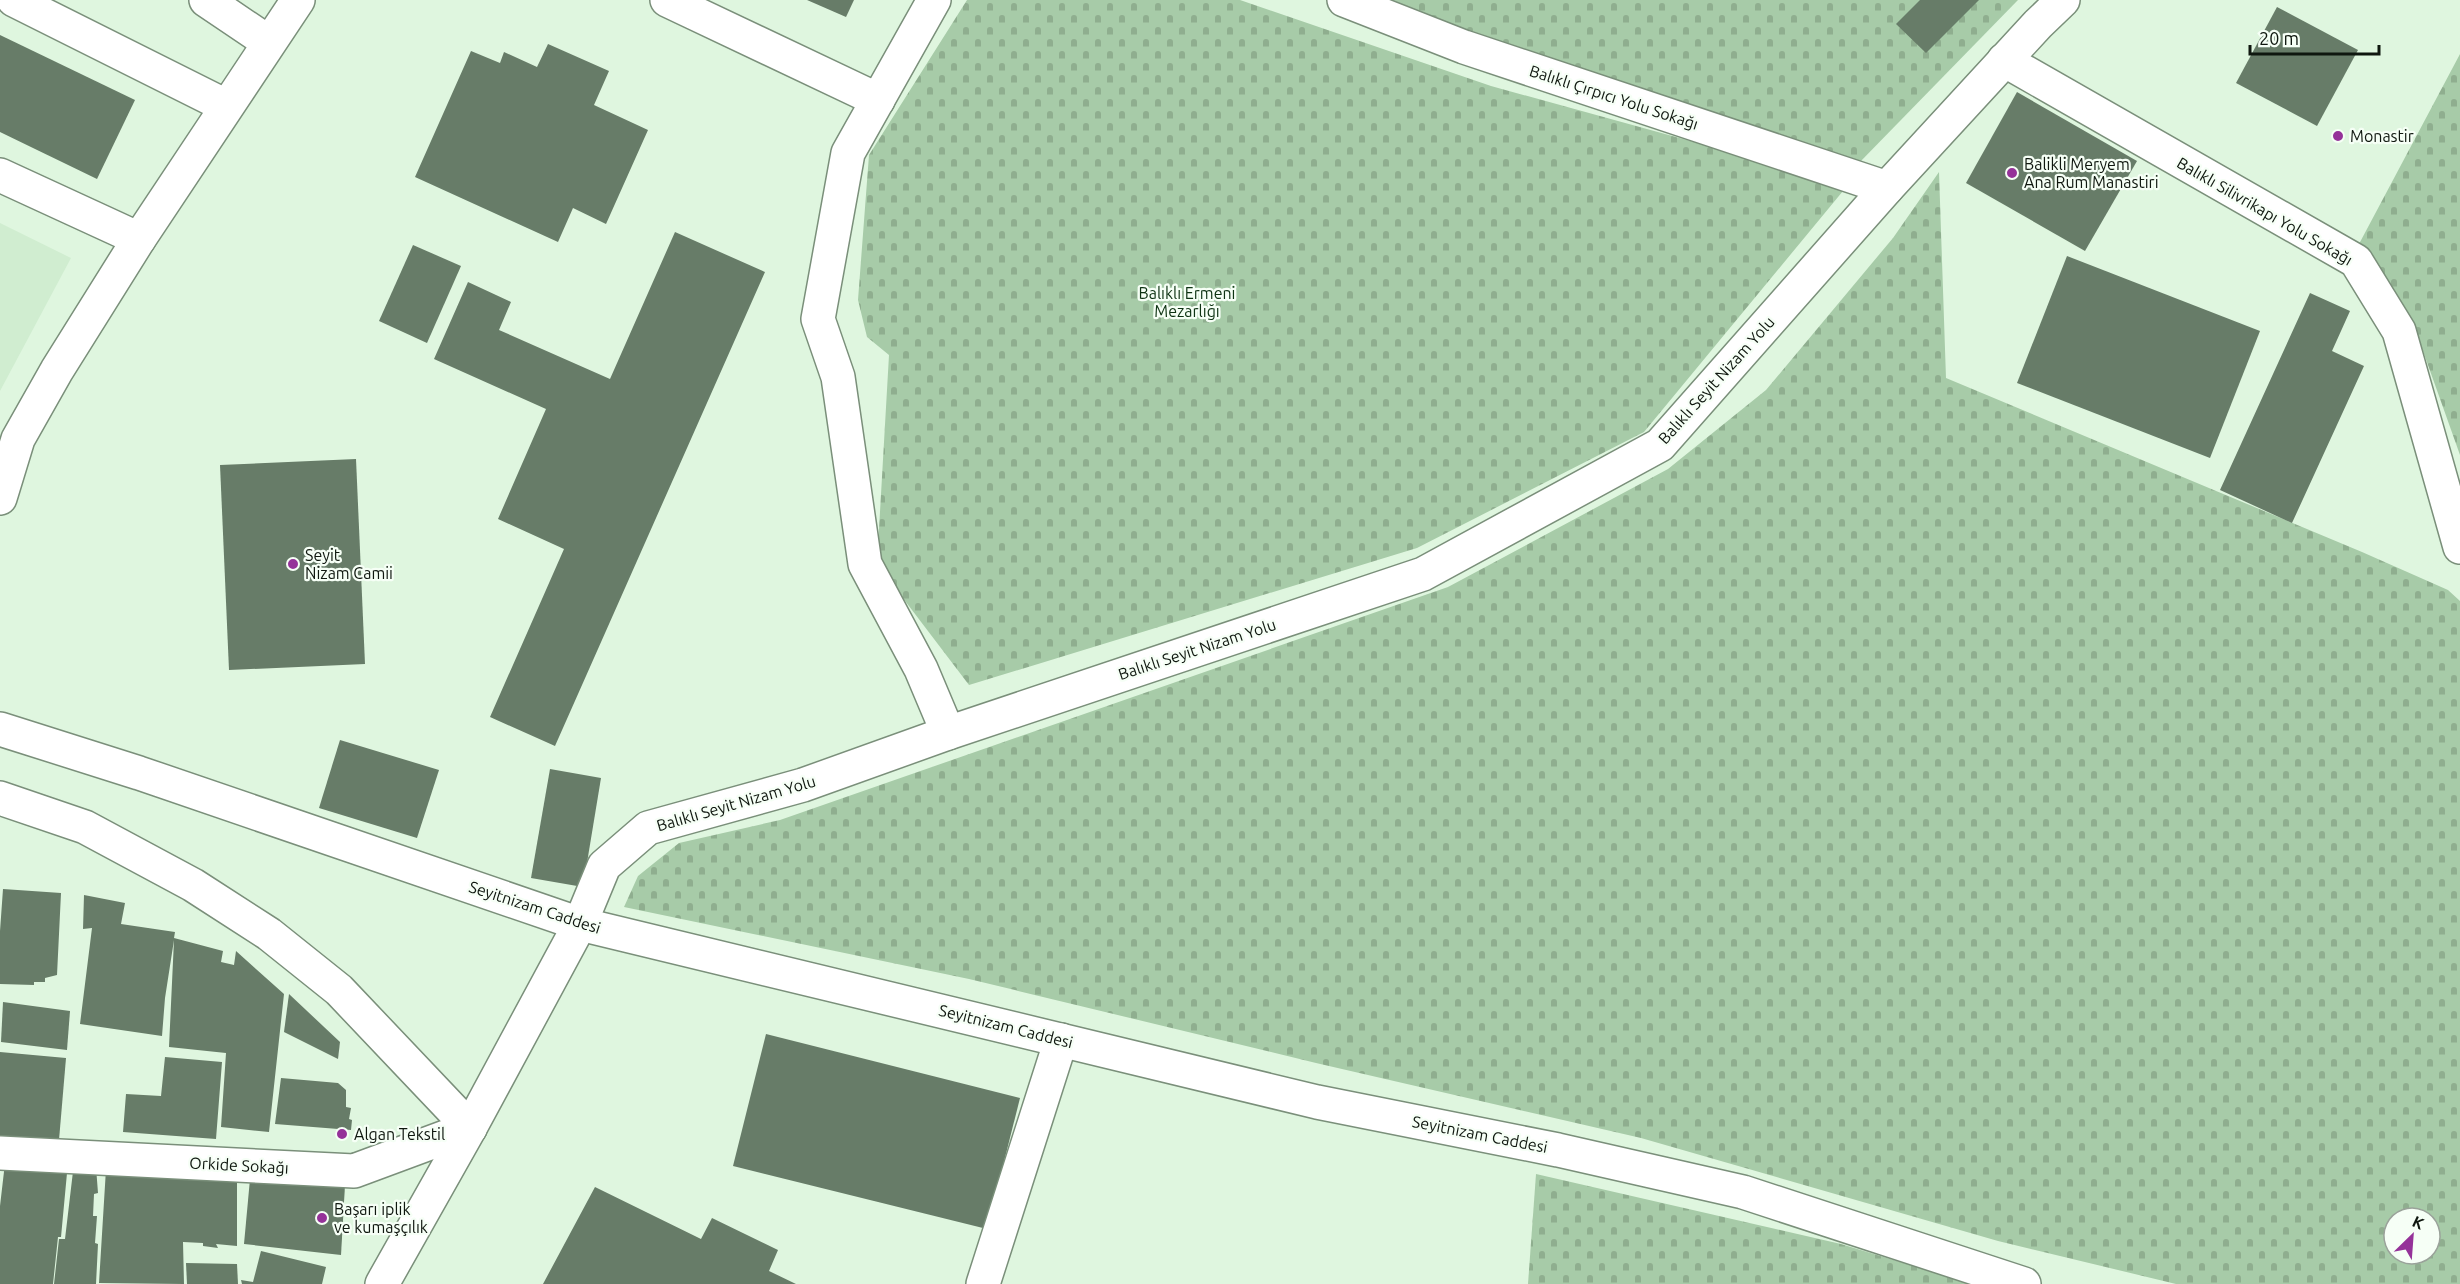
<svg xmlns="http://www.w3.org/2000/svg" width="2460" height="1284" font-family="Ubuntu,sans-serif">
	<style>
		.built { fill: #d0edd0 }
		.cemetery { fill: url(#cemetery-stones); fill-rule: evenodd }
		.building { fill: #677c68 }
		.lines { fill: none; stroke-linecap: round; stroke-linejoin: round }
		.minor-casing { stroke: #7a8f7a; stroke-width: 36 }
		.tertiary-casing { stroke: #7a8f7a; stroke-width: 36 }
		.secondary-casing { stroke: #7a8f7a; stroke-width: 36 }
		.minor { stroke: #fff; stroke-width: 33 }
		.tertiary { stroke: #fff; stroke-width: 33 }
		.secondary { stroke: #fff; stroke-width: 33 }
		.poi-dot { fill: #953299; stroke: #f6fff6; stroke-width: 2 }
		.labels { text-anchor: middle; stroke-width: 4.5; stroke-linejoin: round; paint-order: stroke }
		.street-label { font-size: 16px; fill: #0f170f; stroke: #f6fff6 }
		.poi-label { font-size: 16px; fill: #0f170f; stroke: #f6fff6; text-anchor: start }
		.park-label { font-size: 16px; fill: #0d3212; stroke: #f6fff6 }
	</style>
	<defs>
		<pattern id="cemetery-stones" width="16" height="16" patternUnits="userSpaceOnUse" patternTransform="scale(1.5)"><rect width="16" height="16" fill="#a7cba8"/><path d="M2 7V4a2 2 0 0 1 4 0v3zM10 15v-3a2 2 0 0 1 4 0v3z" fill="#8fae8f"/></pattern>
	</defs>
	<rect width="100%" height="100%" fill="#dff6df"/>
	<!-- built -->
	<path class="built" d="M0,223L71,258L0,391Z"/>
	<!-- cemetery -->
	<g class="cemetery">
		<path d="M967,0H1240L1491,86L1712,147L1843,191L1644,432L1417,548L969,685L877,564L889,355L867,337L858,300L869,155Z"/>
		<path d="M1377,0H2018L1859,163L1444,31Z"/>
		<path d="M2460,54V455L2418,337L2359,244Z"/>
		<path d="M1939,172L1946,378L2362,552L2448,590L2460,601V1284H2176L1998,1241L1641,1138L1316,1063L969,979L624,907L638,876L679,843L780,820L1448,587L1668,469L1766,390L1893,238ZM2394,1218H2430V1254H2394Z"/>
		<path d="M1536,1174L1841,1244L1972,1284H1528Z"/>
	</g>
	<!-- building -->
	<g class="building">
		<path d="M807,0H854L846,17Z"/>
		<path d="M1920,0H1979L1926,53L1896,24Z"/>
		<path d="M2277,7L2358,50L2317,126L2236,83Z"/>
		<path d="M0,35L135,100L97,179L0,132Z"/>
		<path d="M548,44L609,71L594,105L648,130L606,224L573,208L558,242L415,177L471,51L500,63L504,52L537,67Z"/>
		<path d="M2017,92L2137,161L2085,251L1966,183Z"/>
		<path d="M675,232L765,272L555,746L490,717L564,549L498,519L546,409L434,359L468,282L511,302L499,330L610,379Z"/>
		<path d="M413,245L461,266L427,343L379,321Z"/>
		<path d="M2067,256L2260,331L2210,458L2017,383Z"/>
		<path d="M2310,293L2350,311L2332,351L2364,366L2292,523L2220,490Z"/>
		<path d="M356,459L365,664L229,670L220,465Z"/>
		<path d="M340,740L439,770L417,838L319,808Z"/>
		<path d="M550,769L601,778L583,887L531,878Z"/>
		<path d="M3,889L61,893L57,975L45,978V982H34V985L0,984V931Z"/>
		<path d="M84,895L125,903L121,924L175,932L174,938L223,951L221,962L234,965L236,951L284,994L269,1132L221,1127L226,1053L169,1047L174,940L165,998L162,1036L80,1024L92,928L83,929Z"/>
		<path d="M289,994L340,1042L338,1059L284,1032Z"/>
		<path d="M3,1002L70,1011L67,1050L1,1042Z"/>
		<path d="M766,1034L1020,1098L987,1229L733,1166Z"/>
		<path d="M0,1052L66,1058L59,1140H0Z"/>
		<path d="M165,1057L222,1062L216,1139L123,1132L126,1094L161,1096Z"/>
		<path d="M281,1078L338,1083L346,1090V1107L351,1108L349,1119L352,1120L351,1130L275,1124Z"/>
		<path d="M5,1163L67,1173L61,1237H58L53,1284H0V1206Z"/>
		<path d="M74,1163L96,1167L98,1193L94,1194L93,1216H97L95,1243L98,1244L96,1284H54L59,1239H65Z"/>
		<path d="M106,1169L237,1179V1246L216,1244L218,1248L203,1246V1243L183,1242L184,1284L99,1283Z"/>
		<path d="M250,1179L345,1185L341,1255L244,1244Z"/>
		<path d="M595,1187L701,1239L712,1218L778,1250L769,1271L796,1284H543Z"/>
		<path d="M261,1251L326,1267L322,1284H242L241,1280L253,1282Z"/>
		<path d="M186,1263L237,1264L238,1284H187Z"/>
	</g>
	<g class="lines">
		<!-- minor casing -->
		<g class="minor-casing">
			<g id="minor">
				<path d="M14,0L226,106"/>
				<path d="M206,0L268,42"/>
				<path d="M667,0L878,100"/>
				<path d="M934,0L848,153L818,319L838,377L865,564L921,669L948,733"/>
				<path d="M2004,60L2356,261L2399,331L2460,547"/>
				<path d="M0,175L139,239"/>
				<path d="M0,498L18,439L57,370L139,239L298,0"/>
				<path d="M0,1153L354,1171L470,1128"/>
				<path d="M983,1284L1061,1040"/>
			</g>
		</g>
		<!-- tertiary casing -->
		<g class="tertiary-casing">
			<g id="tertiary">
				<path d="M1344,0L1464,47L1887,188"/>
				<path d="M382,1284L470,1128L580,924L604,866L648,828L803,785L948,733L1423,574L1660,445L1887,188L2038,24L2063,0"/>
			</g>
		</g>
		<!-- secondary casing -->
		<g class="secondary-casing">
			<g id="secondary">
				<path d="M0,729L139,773L580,924L1317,1102L1558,1150L1743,1192L2024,1284"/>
				<path d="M0,798L85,827L193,885L269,934L339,990L470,1128"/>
			</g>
		</g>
		<!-- minor -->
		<use href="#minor" class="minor"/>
		<!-- tertiary -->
		<use href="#tertiary" class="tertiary"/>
		<!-- secondary -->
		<use href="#secondary" class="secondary"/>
	</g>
	<!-- markers -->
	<g class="poi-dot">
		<circle cx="2338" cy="136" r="6"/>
		<circle cx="2012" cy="173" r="6"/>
		<circle cx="293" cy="564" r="6"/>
		<circle cx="342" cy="1134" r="6"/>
		<circle cx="322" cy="1218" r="6"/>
	</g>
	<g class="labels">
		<!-- street labels -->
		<g class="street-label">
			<text transform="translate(1614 97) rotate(18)" y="6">Balıklı Çırpıcı Yolu Sokağı</text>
			<text transform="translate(2265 211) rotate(30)" y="6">Balıklı Silivrikapı Yolu Sokağı</text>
			<text transform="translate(1716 380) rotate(-48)" y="6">Balıklı Seyit Nizam Yolu</text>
			<text transform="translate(1197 649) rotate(-18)" y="6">Balıklı Seyit Nizam Yolu</text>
			<text transform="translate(736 803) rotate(-16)" y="6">Balıklı Seyit Nizam Yolu</text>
			<text transform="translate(535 907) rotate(18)" y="6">Seyitnizam Caddesi</text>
			<text transform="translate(1006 1026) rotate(14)" y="6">Seyitnizam Caddesi</text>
			<text transform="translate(1480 1134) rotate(11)" y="6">Seyitnizam Caddesi</text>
			<text transform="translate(239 1165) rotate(3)" y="6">Orkide Sokağı</text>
		</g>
		<!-- poi labels -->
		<g class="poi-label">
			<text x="2350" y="142">Monastir</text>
			<text x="2024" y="170">Balikli Meryem<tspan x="2024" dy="18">Ana Rum Manastiri</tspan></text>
			<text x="305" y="561">Seyit<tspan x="305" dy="18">Nizam Camii</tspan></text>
			<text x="354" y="1140">Algan Tekstil</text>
			<text x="334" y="1215">Başarı iplik<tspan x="334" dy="18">ve kumaşçılık</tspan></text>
		</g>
		<!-- park labels -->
		<g class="park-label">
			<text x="1187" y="299">Balıklı Ermeni<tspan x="1187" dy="18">Mezarlığı</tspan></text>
		</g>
	</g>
	<!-- north arrow -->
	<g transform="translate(2412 1236) rotate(25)"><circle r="28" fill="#f6fff6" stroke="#9aa29a" stroke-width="1.5"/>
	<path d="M0-4.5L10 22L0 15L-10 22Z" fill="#953299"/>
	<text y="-9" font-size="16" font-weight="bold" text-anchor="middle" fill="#0f170f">K</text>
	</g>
	<!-- scale -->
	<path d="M2250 45v9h129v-9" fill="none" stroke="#0f170f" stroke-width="3"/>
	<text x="2259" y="45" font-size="18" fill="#0f170f" stroke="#f6fff6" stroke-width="4.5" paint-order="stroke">20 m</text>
</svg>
